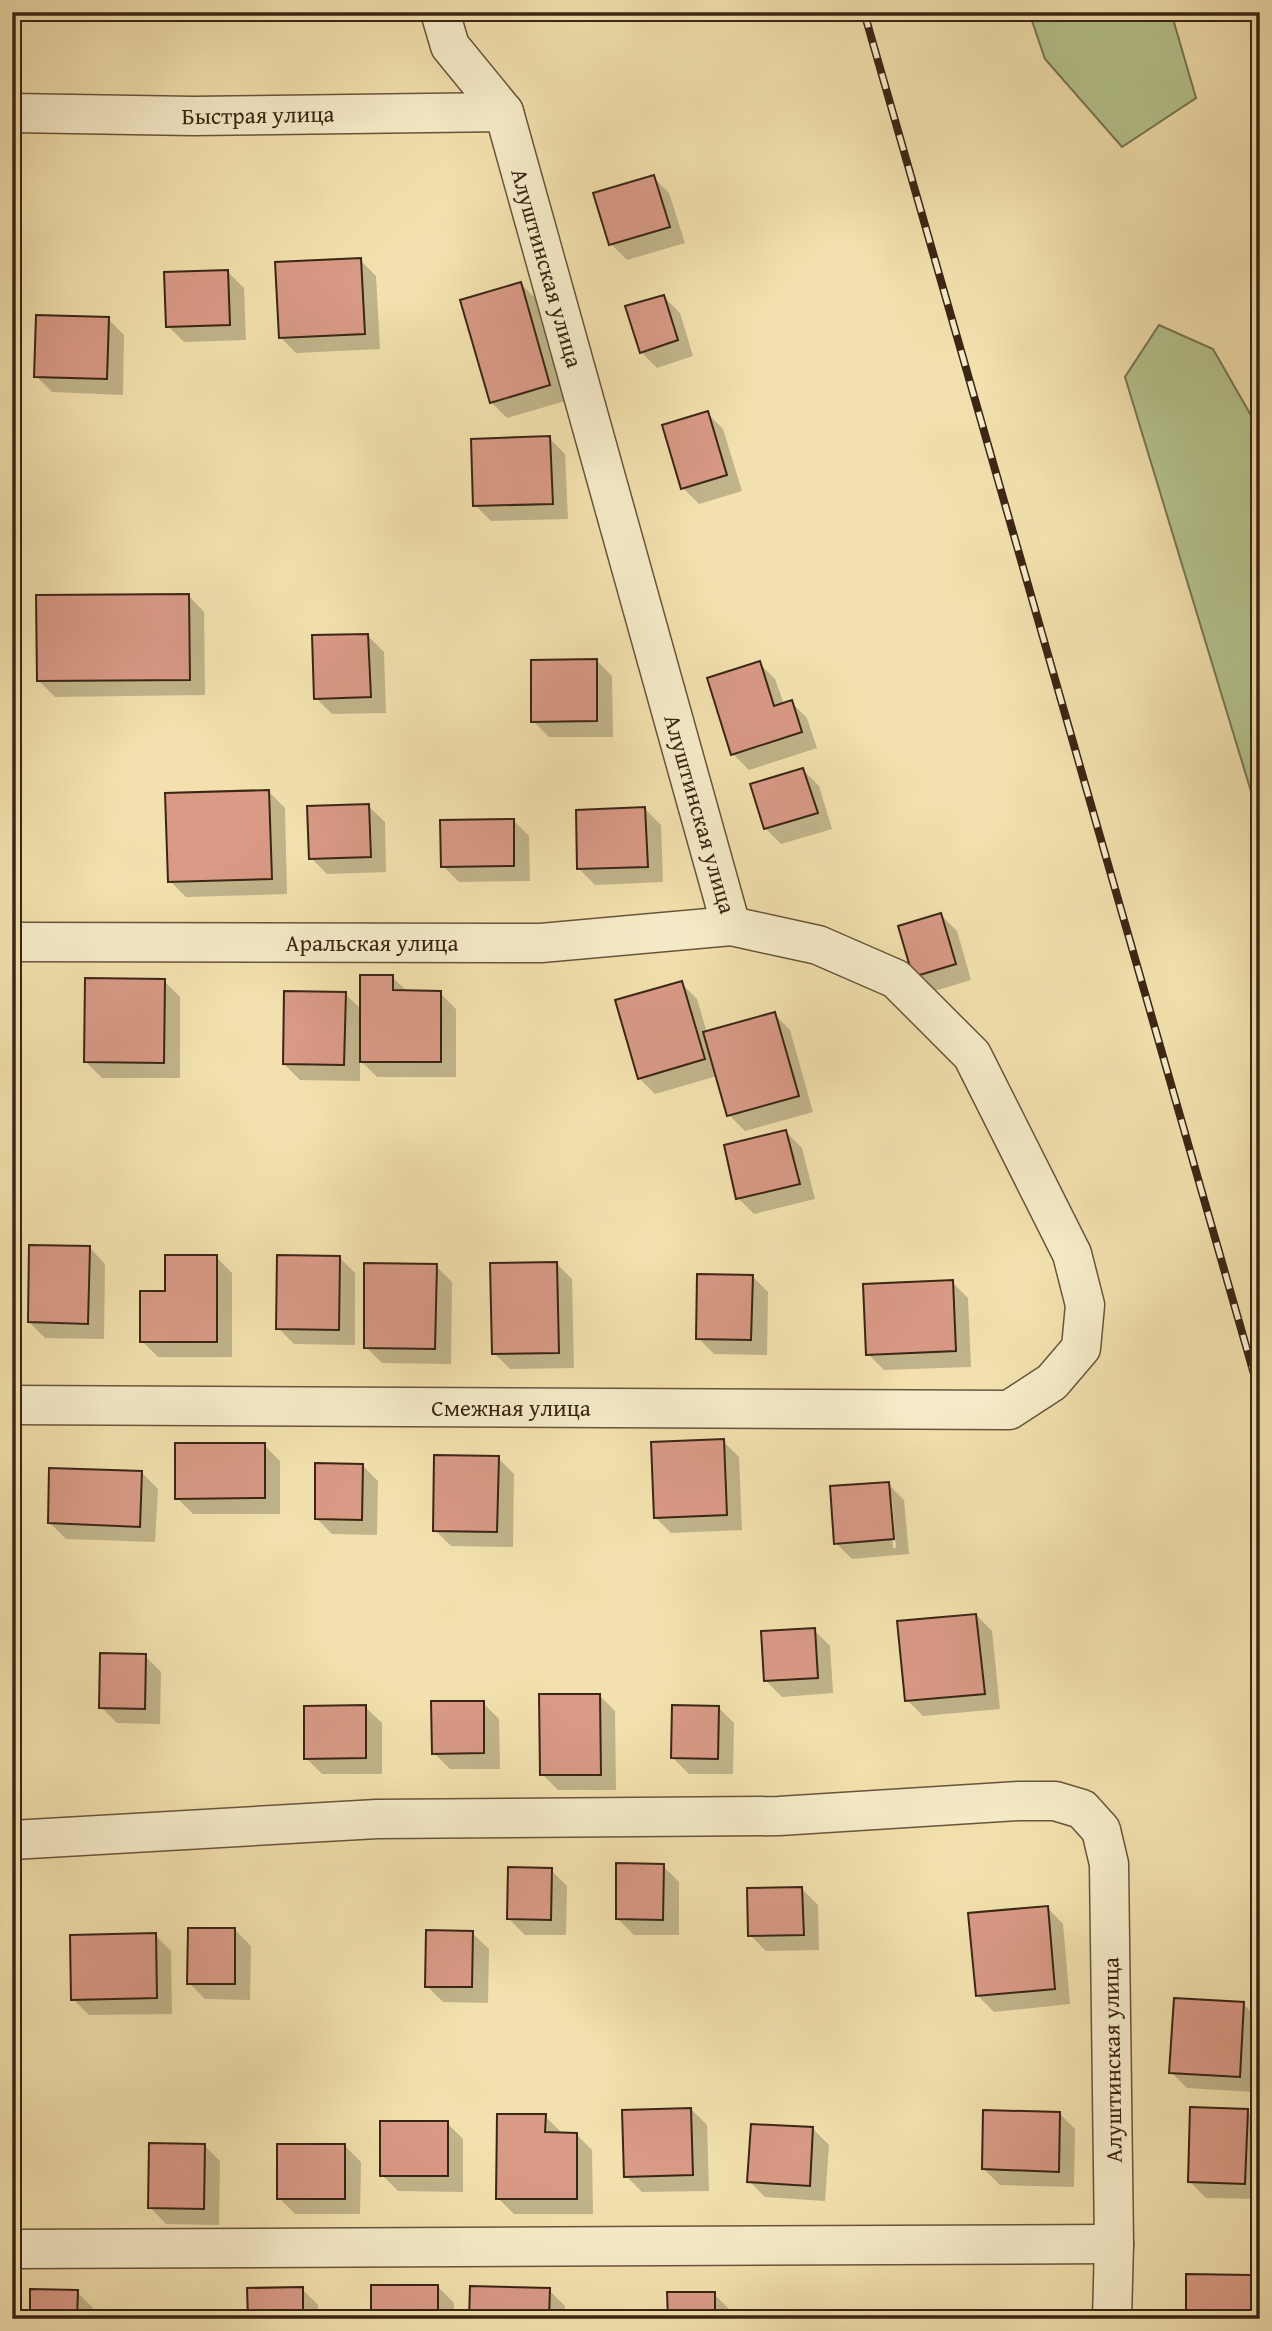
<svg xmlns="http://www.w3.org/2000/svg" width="1272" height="2331" font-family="'Gentium Book Plus',serif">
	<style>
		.green { fill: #b5c48f; stroke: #787552; stroke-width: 2 }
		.shadow { fill: #0003; fill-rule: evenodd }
		.building { fill: #d99a86; stroke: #3a2614; stroke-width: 2 }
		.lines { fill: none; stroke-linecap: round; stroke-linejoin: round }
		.minor-casing { stroke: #68553a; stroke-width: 41 }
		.minor { stroke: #f7ecca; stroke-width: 38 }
		.rail-casing { stroke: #3a2614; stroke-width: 8 }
		.rail { stroke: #f7ecca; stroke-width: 5; stroke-dasharray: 16; stroke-linecap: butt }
		.labels { text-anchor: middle; stroke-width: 6; stroke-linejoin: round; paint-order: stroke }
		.street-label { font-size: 23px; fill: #3a2614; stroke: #f7ecca }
	</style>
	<rect width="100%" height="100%" fill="#f2e1ae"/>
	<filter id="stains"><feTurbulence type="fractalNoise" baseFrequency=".00286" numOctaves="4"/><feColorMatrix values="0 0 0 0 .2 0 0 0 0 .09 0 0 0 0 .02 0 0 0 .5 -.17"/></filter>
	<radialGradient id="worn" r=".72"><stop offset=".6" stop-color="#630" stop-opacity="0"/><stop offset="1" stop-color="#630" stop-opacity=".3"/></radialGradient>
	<!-- green -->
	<g class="green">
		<path d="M1029,12H1171L1196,98L1122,147L1045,59Z"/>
		<path d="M1159,325L1213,349L1260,431V821L1125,377Z"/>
	</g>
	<!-- shadow -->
	<g class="shadow">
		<path d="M653,177L669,193L685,243L627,260L611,244Z"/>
		<path d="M360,260L376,276L380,349L296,353L280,337Z"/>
		<path d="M228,272L244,288L246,340L184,342L168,326Z"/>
		<path d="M521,284L537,300L565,401L507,418L491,402Z"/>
		<path d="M664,297L680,313L693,356L657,368L641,352Z"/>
		<path d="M108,319L124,335L123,395L52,392L36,376Z"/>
		<path d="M707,413L723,429L742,491L699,504L683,488Z"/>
		<path d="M549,438L565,454L568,519L491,521L475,505Z"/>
		<path d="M188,595L204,612L205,695L55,697L39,681Z"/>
		<path d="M368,636L384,652L386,713L332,714L316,698Z"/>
		<path d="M596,660L612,676L613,737H549L533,721Z"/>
		<path d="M759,663L775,679L784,704L791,702L807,718L817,748L749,770L733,754Z"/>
		<path d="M803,770L819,786L832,829L781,844L765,828Z"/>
		<path d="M269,792L285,808L287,894L186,897L170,881Z"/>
		<path d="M368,806L385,822L386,872L327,874L311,858Z"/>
		<path d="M645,809L661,825L663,882L595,885L579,869Z"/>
		<path d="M513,820L529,836L530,881L459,882L443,866Z"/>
		<path d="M941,915L957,931L971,980L931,992L915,976Z"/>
		<path d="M392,977L408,992L440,993L456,1009V1077H377L360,1060V1081L300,1080L284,1064L345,994L362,1010Z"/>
		<path d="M164,981L180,997V1078H102L86,1062Z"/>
		<path d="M681,983L697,999L707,1033L774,1014L790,1030L813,1112L745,1131L729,1115L717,1076L655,1094L639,1078Z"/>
		<path d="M786,1132L802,1148L815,1199L754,1214L738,1198Z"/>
		<path d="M89,1247L105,1264L104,1339L45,1338L29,1322Z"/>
		<path d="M216,1257L232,1273V1357H158L142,1341L167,1293Z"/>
		<path d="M339,1257L355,1273V1345L294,1344L278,1328Z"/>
		<path d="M556,1263L572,1279L574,1368L510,1369L494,1353Z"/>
		<path d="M436,1266L452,1282L451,1364L382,1363L366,1347Z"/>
		<path d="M752,1276L768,1292L767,1355L714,1354L698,1338Z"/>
		<path d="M952,1282L968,1298L971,1367L884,1370L868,1354Z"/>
		<path d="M723,1441L739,1457L742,1530L671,1533L655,1517Z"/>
		<path d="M264,1445L280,1461V1514H193L177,1498Z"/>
		<path d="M498,1458L514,1474L513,1547L451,1546L435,1530Z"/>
		<path d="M362,1465L378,1481L377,1535L332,1534L316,1518Z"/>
		<path d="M142,1473L158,1489L155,1542L66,1539L50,1523Z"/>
		<path d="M888,1484L904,1500L909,1554L852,1559L836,1543ZM889,1498H892L896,1548H893Z"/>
		<path d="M976,1615L992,1631L1000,1709L923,1716L907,1700Z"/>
		<path d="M814,1630L830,1646L833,1693L782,1697L766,1681Z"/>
		<path d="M145,1656L161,1672L160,1724L117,1723L101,1707Z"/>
		<path d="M599,1695L615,1711L616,1790H558L542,1774Z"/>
		<path d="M483,1703L499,1719L500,1769H450L434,1753Z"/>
		<path d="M365,1707L382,1723V1774H322L306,1758Z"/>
		<path d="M718,1707L734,1723L733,1774H689L673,1758Z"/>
		<path d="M663,1866L679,1882V1935H634L618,1919Z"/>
		<path d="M551,1870L567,1886L566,1935H525L509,1919Z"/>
		<path d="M802,1889L818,1905L819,1950L766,1951L750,1935Z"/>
		<path d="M1047,1907L1063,1924L1070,2004L994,2012L978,1996Z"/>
		<path d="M235,1930L251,1946L250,2000L205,1999L189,1983Z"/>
		<path d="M472,1933L489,1949L488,2003L443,2002L427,1986Z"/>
		<path d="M155,1935L171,1951L172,2014L89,2015L73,1999Z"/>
		<path d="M1243,2004L1259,2020L1255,2092L1187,2088L1171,2072Z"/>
		<path d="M691,2109L707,2125L709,2191L642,2192L626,2176Z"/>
		<path d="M1247,2111L1260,2124V2199L1206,2198L1190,2182Z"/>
		<path d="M1059,2113L1075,2129L1074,2187L1000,2185L984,2169Z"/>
		<path d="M545,2116L561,2132V2134H576L592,2150L593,2214H514L498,2198Z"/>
		<path d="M447,2123L463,2139V2192L398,2191L382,2175Z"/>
		<path d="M813,2129L829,2145L825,2201L765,2197L749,2181Z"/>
		<path d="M204,2145L220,2161L219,2225L166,2224L150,2207Z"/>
		<path d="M345,2146L361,2162L360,2214H295L279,2198Z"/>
		<path d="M1250,2277L1260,2287V2319H1188Z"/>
		<path d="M438,2287L454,2303V2319H372Z"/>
		<path d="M302,2289L318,2305V2319H249Z"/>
		<path d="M549,2290L565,2306V2319H470Z"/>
		<path d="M77,2292L93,2308V2319H32Z"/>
		<path d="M714,2294L730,2310V2319H669Z"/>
	</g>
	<!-- building -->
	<g class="building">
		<path d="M654,175L670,227L609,245L593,193Z"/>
		<path d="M361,258L365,334L279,338L275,262Z"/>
		<path d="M228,270L230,325L166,327L164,272Z"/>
		<path d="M521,282L550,385L490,403L460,300Z"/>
		<path d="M664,295L678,340L640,353L625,306Z"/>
		<path d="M36,315L109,317L107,379L34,377Z"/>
		<path d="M708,411L727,475L681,489L662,425Z"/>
		<path d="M550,436L553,504L473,506L471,439Z"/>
		<path d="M189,594L190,680L37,681L36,595Z"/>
		<path d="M368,634L371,697L314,699L312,635Z"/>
		<path d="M597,659V721L531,722V660Z"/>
		<path d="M760,661L774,706L792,700L802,732L731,755L707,678Z"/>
		<path d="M803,768L818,813L764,829L750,784Z"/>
		<path d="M269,790L272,879L168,882L165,793Z"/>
		<path d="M369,804L371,857L309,859L307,806Z"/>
		<path d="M645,807L648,867L577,869L576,810Z"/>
		<path d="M514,819V866L441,867L440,820Z"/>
		<path d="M941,913L956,964L913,977L898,926Z"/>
		<path d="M360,975H393V990L441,991V1062H360Z"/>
		<path d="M85,978L165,979L164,1063L84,1062Z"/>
		<path d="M682,981L705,1059L638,1079L615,1000Z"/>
		<path d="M284,991L346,992L344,1065L283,1064Z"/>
		<path d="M775,1012L799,1096L727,1116L703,1032Z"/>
		<path d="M786,1130L800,1184L736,1199L724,1145Z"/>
		<path d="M29,1245L90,1246L88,1324L28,1322Z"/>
		<path d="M165,1255H217V1342H140V1291H165Z"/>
		<path d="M277,1255L340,1256L339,1330L276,1329Z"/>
		<path d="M557,1262L559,1353L492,1354L490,1263Z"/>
		<path d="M364,1263L437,1264L435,1349L364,1348Z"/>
		<path d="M697,1274L753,1275L751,1340L696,1339Z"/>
		<path d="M953,1280L956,1351L866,1355L863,1284Z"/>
		<path d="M724,1439L727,1515L654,1518L651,1442Z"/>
		<path d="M175,1443H265V1498L175,1499Z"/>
		<path d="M434,1455L499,1456L497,1532L433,1531Z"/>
		<path d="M315,1463L363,1464L362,1520L315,1519Z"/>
		<path d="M49,1468L142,1471L140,1527L48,1523Z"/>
		<path d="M889,1482L894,1539L834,1544L830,1486Z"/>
		<path d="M976,1614L985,1694L905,1701L897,1621Z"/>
		<path d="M815,1628L818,1678L764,1681L761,1631Z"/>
		<path d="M100,1653L146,1654L145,1709L99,1708Z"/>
		<path d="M539,1694H600L601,1775H540Z"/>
		<path d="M431,1701H484V1753L432,1754Z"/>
		<path d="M366,1705V1758L304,1759V1706Z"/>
		<path d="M672,1705L719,1706L718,1759L671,1758Z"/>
		<path d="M616,1863L664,1864L663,1920L616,1919Z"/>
		<path d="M508,1867L552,1868L551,1920L507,1919Z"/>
		<path d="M802,1887L804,1935L748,1936L747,1888Z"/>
		<path d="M1048,1906L1055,1989L976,1996L968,1913Z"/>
		<path d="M188,1928H235V1984H187Z"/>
		<path d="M426,1930L473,1931L472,1987H425Z"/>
		<path d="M156,1933L157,1998L71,2000L70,1935Z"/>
		<path d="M1174,1998L1244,2002L1240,2077L1169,2073Z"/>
		<path d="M1190,2107L1248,2109L1245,2184L1188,2182Z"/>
		<path d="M691,2108L693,2175L624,2177L622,2110Z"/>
		<path d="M983,2110L1060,2112L1059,2172L982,2169Z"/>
		<path d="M497,2114H546L545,2132L577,2133V2199H496Z"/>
		<rect x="380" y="2121" width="68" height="55"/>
		<path d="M751,2124L813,2127L810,2186L747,2182Z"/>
		<path d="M149,2143L205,2144L204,2209L148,2208Z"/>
		<rect x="277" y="2144" width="68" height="55"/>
		<path d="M1186,2274L1251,2275V2319H1186Z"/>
		<rect x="371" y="2285" width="67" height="34"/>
		<path d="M470,2286L550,2288L549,2319H469Z"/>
		<path d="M303,2287V2319H248L247,2288Z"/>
		<path d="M30,2289L78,2290L77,2319H30Z"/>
		<path d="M667,2292H715V2319H668Z"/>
	</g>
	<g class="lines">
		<!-- minor casing -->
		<g class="minor-casing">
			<g id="minor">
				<path d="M12,113L193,116L504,112"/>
				<path d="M12,942L541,943L731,926"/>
				<path d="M12,1405L1009,1410L1052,1382L1081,1348L1085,1305L1072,1254L972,1055L896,979L818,945L731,926L504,112L450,46L440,12"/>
				<path d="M12,1840L377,1819L779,1816L1019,1801H1055L1082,1809L1101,1830L1109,1864L1114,2244L1112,2319"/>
				<path d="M12,2249L1114,2244"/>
			</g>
		</g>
		<!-- minor -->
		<use href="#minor" class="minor"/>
		<!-- rail casing -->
		<g class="rail-casing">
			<path id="rail" d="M864,12L1260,1395"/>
		</g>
		<!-- rail -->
		<use href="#rail" class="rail"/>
	</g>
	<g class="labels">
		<!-- street labels -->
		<g class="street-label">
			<text transform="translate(258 115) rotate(-1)" y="8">Быстрая улица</text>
			<text transform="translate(547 268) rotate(74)" y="8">Алуштинская улица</text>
			<text transform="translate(700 814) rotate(74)" y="8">Алуштинская улица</text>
			<text x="372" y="951">Аральская улица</text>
			<text x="511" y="1416">Смежная улица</text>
			<text transform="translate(1112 2060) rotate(-91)" y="8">Алуштинская улица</text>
		</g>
	</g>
	<!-- margin -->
	<rect width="1272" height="2331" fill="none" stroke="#f2e1ae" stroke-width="42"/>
	<rect x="14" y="14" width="1244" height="2303" fill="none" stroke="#3a2614" stroke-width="3.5"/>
	<rect x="21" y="21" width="1230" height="2289" fill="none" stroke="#3a2614" stroke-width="2"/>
	<rect width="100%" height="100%" filter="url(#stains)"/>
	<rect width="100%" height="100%" fill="url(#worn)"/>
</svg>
